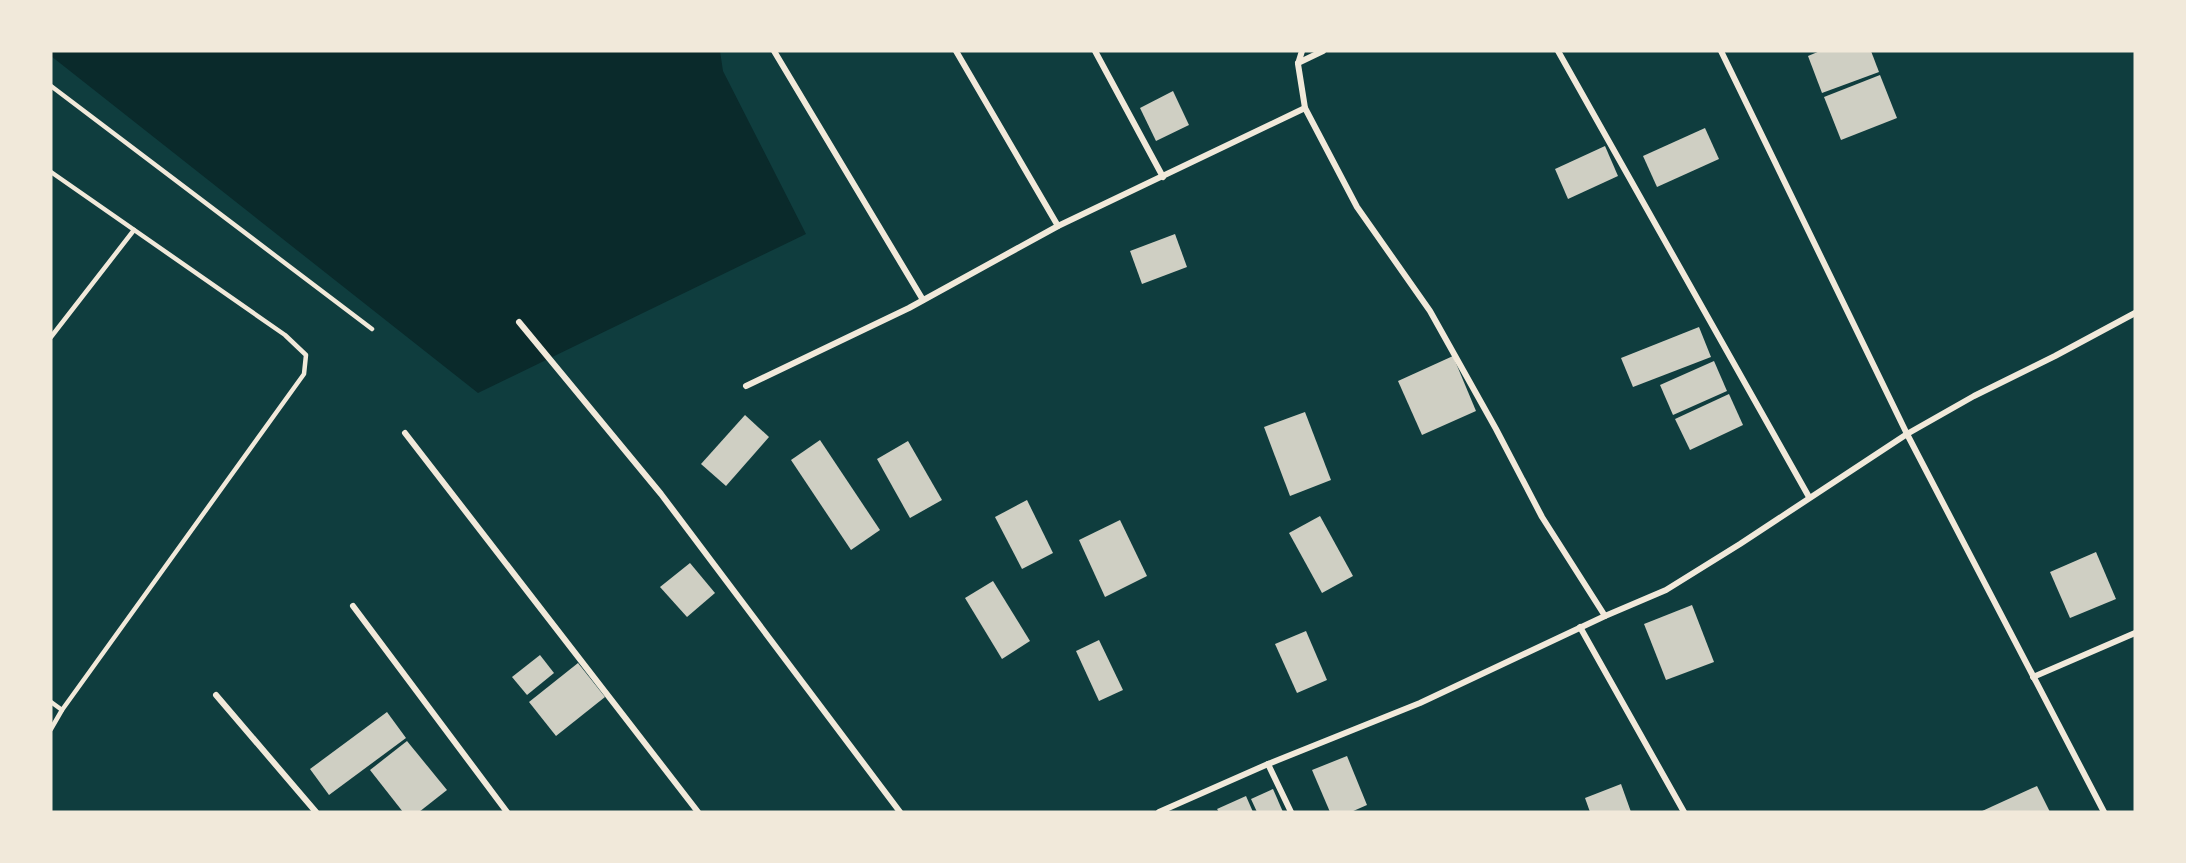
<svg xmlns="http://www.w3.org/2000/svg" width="2186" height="863" font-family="'Roboto Condensed',sans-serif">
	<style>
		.water { fill: #0a2a2b }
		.building { fill: #cfcfc3 }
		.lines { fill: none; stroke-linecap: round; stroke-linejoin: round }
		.service { stroke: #f1e9da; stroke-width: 4.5 }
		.minor { stroke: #f1e9da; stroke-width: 6 }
	</style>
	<rect width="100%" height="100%" fill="#0f3d3e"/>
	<!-- water -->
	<path class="water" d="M51,51H720L723,71L806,234L478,393L51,56Z"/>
	<!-- building -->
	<g class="building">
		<path d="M1820,51H1871L1879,72L1822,93L1808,56Z"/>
		<path d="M1880,75L1897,118L1841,140L1824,97Z"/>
		<path d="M1173,91L1189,125L1156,141L1140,108Z"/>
		<path d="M1705,128L1719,159L1657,187L1643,156Z"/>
		<path d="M1605,146L1618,176L1568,199L1555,169Z"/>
		<path d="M1175,234L1187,267L1142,284L1130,251Z"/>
		<path d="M1699,327L1711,357L1633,387L1621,358Z"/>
		<path d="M1453,356L1476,411L1422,435L1398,381Z"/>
		<path d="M1714,361L1727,391L1673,415L1660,385Z"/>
		<path d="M1729,394L1743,425L1690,450L1675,419Z"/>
		<path d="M1305,412L1331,480L1290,496L1264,427Z"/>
		<path d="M745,415L769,437L726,486L701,464Z"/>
		<path d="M820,440L880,530L851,550L791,460Z"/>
		<path d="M908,441L942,500L910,518L877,459Z"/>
		<path d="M1027,500L1053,553L1022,569L995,517Z"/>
		<path d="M1320,516L1353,576L1322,593L1289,533Z"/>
		<path d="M1120,520L1147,576L1105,597L1079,540Z"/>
		<path d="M2096,552L2116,599L2070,618L2050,572Z"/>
		<path d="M690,563L715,593L687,617L660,587Z"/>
		<path d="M993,581L1030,641L1002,659L965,598Z"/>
		<path d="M1692,605L1714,662L1666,680L1644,624Z"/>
		<path d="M1306,631L1327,680L1297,693L1275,644Z"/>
		<path d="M1099,640L1123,690L1099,701L1076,651Z"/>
		<path d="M540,655L554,673L527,695L512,677Z"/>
		<path d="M578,663L605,697L556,736L529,702Z"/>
		<path d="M387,712L406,738L329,795L310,769Z"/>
		<path d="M407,741L447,790L419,812H403L370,770Z"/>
		<path d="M1347,756L1367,805L1351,812H1330L1312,770Z"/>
		<path d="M1621,784L1631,812H1590L1585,798Z"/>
		<path d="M2037,786L2050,812H1980Z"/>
		<path d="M1273,789L1283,812H1257L1251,799Z"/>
		<path d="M1246,796L1253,812H1219L1217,809Z"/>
	</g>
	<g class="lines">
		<!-- service -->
		<g class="service">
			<path d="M51,86L372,329"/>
			<path d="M51,172L285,335L306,355L304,374L62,710L51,729"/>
			<path d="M51,337L134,230"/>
			<path d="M51,702L62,710"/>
		</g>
		<!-- minor -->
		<g class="minor">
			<path d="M774,51L923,300"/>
			<path d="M956,51L1058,226"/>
			<path d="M1095,51L1163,177"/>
			<path d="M1302,51L1298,64L1305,108L1357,207L1430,311L1496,429L1542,517L1605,616L1666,590L1740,544L1907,434L1974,396L2055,356L2135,313"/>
			<path d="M1558,51L1809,497"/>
			<path d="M1721,51L1907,434L2104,812"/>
			<path d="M1298,63L1323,51"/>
			<path d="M519,322L661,494L900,812"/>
			<path d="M746,386L909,308L1058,226L1305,108"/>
			<path d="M405,433L698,812"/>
			<path d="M353,606L507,812"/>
			<path d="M1580,627L1684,812"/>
			<path d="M2033,677L2135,633"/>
			<path d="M216,695L316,812"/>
			<path d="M1268,764L1291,812"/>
			<path d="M1159,812L1268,764L1420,703L1605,616"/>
		</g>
	</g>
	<!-- border -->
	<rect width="2186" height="863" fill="none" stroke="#f1e9da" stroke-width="105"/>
</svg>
